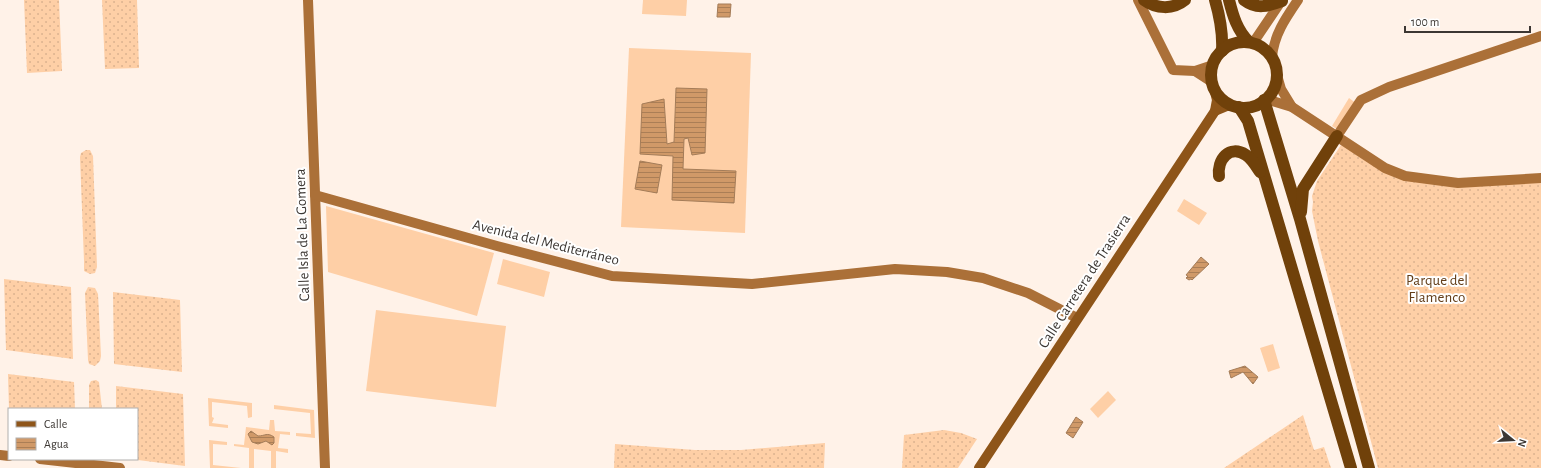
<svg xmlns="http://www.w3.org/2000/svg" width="1541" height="468" font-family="'Alegreya Sans',sans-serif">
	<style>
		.grass { fill: url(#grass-dots) }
		.garden { fill: #fecfa6 }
		.water { fill: url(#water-rules); stroke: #a47c58 }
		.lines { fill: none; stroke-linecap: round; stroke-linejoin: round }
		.secondary { stroke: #ab7038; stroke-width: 10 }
		.primary { stroke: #8e5519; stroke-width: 10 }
		.highway { stroke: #70410a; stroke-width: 12 }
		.labels { text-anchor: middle; stroke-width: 4; stroke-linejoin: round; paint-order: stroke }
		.street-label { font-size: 15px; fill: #3c3733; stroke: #fff }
		.park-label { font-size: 15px; fill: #643f1a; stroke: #fff }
	</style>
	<defs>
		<pattern id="grass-dots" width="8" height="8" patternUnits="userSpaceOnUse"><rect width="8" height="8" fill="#fecfa6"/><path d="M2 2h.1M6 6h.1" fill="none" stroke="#dbb28f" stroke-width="1.8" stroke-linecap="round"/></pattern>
		<pattern id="water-rules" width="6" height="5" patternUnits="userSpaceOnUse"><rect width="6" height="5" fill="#d09968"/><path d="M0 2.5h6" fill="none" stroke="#aa7e56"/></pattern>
	</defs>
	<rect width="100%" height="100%" fill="#fff2e8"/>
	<!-- grass -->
	<g class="grass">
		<path d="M24,0H59L62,71L27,73Z"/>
		<path d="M102,0H137L139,68L105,69Z"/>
		<path d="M1341,145L1413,180L1541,183V468H1378L1318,241L1312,211L1313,202L1312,196L1317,181Z"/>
		<path d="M86,150H90L93,156L97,267L95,273L90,274L84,271V261L80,157L81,153Z"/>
		<path d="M4,279L71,287L73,359L6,350Z"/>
		<path d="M88,287L95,288L98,294L101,356L100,361L95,366L89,364L88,360L85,293Z"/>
		<path d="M113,292L180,300L182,372L114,364Z"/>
		<path d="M8,374L74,382L75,409H9Z"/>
		<path d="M96,380L99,382L102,409H89V385L91,381Z"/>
		<path d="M116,386L183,394L185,466L130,459H137V409H116Z"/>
		<path d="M1303,415L1314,450L1324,447L1331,468H1224Z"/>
		<path d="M944,430L961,433L977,439L958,468H902L904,435Z"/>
		<path d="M825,443L824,468H614L615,444L695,450H741Z"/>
	</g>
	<!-- garden -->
	<g class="garden">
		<path d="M643,0H687L686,16L642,14Z"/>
		<path d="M629,48L751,53L745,233L621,227Z"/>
		<path d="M1349,98L1357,104L1340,131L1332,126Z"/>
		<path d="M1184,199L1207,213L1199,225L1177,211Z"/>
		<path d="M326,206L494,253L477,316L328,272Z"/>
		<path d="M503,259L550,272L544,297L497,284Z"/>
		<path d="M376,310L506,326L496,407L366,391Z"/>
		<path d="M1273,344L1280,368L1268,372L1260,348Z"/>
		<path d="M1108,391L1116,400L1098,418L1090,409Z"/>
		<path d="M208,398L252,403V417L248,418L247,406L212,402V417L214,418L212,423L228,425V428L209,426Z"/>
		<path d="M274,405L314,410L315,438L296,436V433L311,434L310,413L274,409Z"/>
		<path d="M270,420H274L275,431L290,432V435L280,434L278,448L288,449V453L276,451V468H271V451L254,449V468H249V448L234,446V444L244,445L246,427L269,430Z"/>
		<path d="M209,440L227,442V445L213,444V465L241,468H210Z"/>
	</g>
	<!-- water -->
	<g class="water">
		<path d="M718,4H731L730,17H717Z"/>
		<path d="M676,88L707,89L705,153L692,155L688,138L684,139L683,169L736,171L734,203L672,200L673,156L640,154L642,104L664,99L667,144L674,142Z"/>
		<path d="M640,161L662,165L657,193L635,189Z"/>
		<path d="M1201,257L1209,264L1192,280L1191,279L1189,280L1186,278L1188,276L1186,275Z"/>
		<path d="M1245,366L1258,377L1253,384L1243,372L1231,378L1229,371Z"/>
		<path d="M1076,417L1083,422L1073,438L1066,433Z"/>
		<path d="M251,431L258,436C265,436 267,432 274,437V443L272,445L266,441L258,444L252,442L248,434Z"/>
	</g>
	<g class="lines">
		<!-- secondary -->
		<g class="secondary">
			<path d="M308,0L325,468"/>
			<path d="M1138,0L1173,70L1195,71L1213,65"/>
			<path d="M1253,43L1282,0"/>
			<path d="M1272,57C1274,35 1285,19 1298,0"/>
			<path d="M1195,71L1212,82"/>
			<path d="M1277,75L1281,89L1292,107"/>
			<path d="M1266,99L1292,107L1385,168L1405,176L1458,183L1541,178"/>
			<path d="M1337,136L1361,100L1389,87L1541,36"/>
			<path d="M315,195L497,246L612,276L752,284L895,269L947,272L983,278L1028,293L1077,318"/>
			<path d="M0,455L9,456"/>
			<path d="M40,459L120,468"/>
		</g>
		<!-- primary -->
		<g class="primary">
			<path d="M1215,111L1227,106H1235"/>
			<path d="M979,468L1215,111L1217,100L1214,88"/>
		</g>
		<!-- highway -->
		<g class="highway">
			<path d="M1144,0C1156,9 1173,10 1185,0"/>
			<path d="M1215,0C1220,17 1223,33 1222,51"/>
			<path d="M1229,0C1233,16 1237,30 1249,42"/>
			<path d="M1244,0C1257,10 1268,6 1282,1"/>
			<circle cx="1244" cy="75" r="33"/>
			<path d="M1264,100L1300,219L1369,468"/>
			<path d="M1239,107L1248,121L1351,468"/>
			<path d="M1219,176C1217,160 1229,144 1246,155C1252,159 1256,166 1260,172"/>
			<path d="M1301,212L1303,189L1337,136"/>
		</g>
	</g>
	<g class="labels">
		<!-- street labels -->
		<g class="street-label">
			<text transform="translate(302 235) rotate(-92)" y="5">Calle Isla de La Gomera</text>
			<text transform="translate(546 242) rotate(14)" y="5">Avenida del Mediterráneo</text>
			<text transform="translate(1084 281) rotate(-57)" y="5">Calle Carretera de Trasierra</text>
		</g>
		<!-- park labels -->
		<g class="park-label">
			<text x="1437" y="285">Parque del<tspan x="1437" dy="17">Flamenco</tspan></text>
		</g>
	</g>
	<!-- legend -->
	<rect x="8" y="408" width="130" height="52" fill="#ffffff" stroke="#b1afad"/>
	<rect x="16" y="421" width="20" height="6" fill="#8e5519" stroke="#b1afad"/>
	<text x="44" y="428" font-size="12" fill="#3c3733">Calle</text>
	<rect x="16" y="438" width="20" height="12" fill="url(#water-rules)" stroke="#b1afad"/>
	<text x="44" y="448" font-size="12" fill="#3c3733">Agua</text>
	<!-- north arrow -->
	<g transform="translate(1513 440) rotate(108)" stroke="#ffffff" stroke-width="3" paint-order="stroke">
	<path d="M0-3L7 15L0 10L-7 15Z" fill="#3c3733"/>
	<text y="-6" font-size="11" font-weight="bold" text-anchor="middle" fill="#3c3733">N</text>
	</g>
	<!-- scale -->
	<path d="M1405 26v6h125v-6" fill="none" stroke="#3c3733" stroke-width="2"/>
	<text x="1411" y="26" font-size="12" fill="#3c3733" stroke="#ffffff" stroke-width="3" paint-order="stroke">100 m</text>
</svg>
